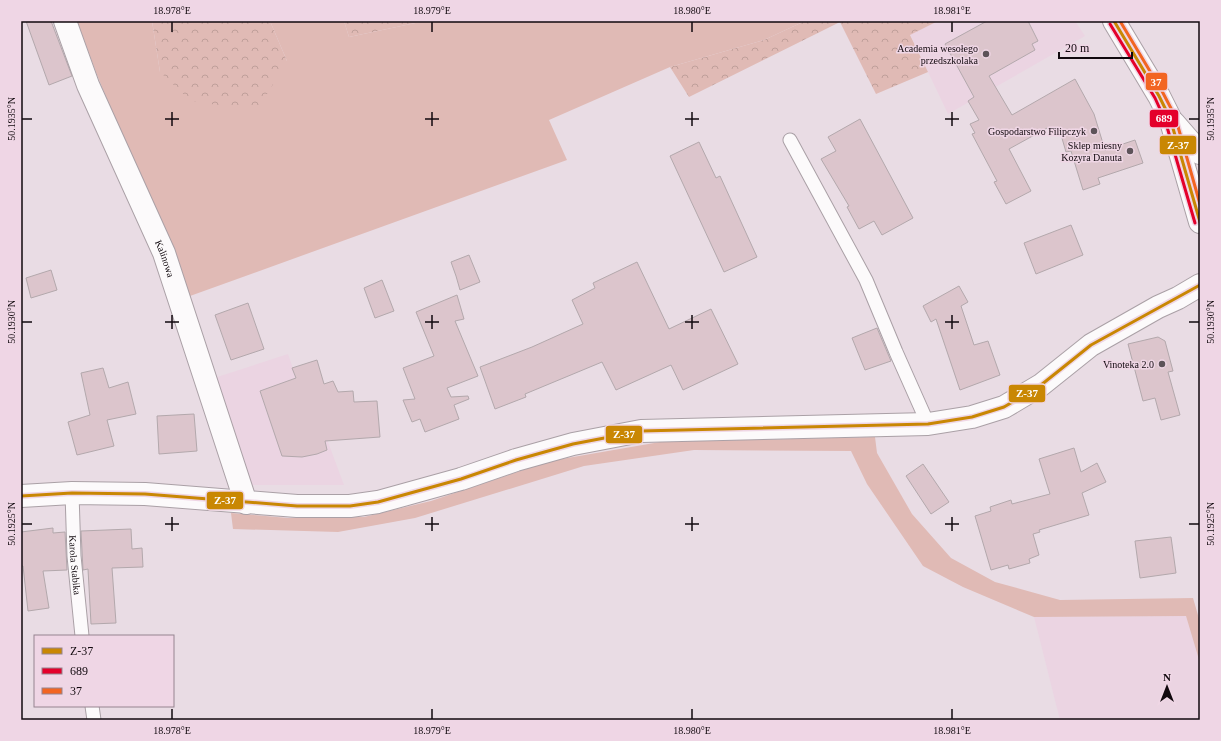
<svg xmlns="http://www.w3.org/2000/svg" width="1221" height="741" font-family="Georgia,serif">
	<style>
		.built { fill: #ebd4e2 }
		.grass { fill: #e0bab5 }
		.forest { fill: url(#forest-crowns) }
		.building { fill: #dcc5cc; stroke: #b3a8ac }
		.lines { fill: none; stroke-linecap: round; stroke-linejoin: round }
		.service-casing { stroke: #aaa0a6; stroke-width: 15 }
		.minor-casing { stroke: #aaa0a6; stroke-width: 24 }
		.tertiary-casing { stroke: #aaa0a6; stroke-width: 24 }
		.service { stroke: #fcfafb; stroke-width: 13 }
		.minor { stroke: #fcfafb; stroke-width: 22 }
		.tertiary { stroke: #fcfafb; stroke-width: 22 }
		.bus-1-casing { stroke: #efd6e5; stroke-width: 6 }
		.bus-2-casing { stroke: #efd6e5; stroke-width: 6 }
		.bus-3-casing { stroke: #efd6e5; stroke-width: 6 }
		.bus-1 { stroke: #c98703; stroke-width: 3 }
		.bus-2 { stroke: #e4002b; stroke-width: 3 }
		.bus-3 { stroke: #f26522; stroke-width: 3 }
		.ticks { fill: none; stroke: #11090e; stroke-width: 1.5 }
		.poi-dot { fill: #5d5359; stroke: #efd6e5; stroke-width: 1.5 }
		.labels { text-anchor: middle; stroke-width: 3; stroke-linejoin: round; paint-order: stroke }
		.poi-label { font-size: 10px; fill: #11090e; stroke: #efd6e5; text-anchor: end }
		.street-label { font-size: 10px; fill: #11090e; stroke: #efd6e5 }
		.line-badge { stroke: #efd6e5; stroke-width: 1.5 }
		.badge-label { font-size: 11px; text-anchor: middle; font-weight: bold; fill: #fff }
		.neatline { fill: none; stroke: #11090e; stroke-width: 1.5 }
		.ticks-label { font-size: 10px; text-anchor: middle; fill: #11090e }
	</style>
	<defs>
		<pattern id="forest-crowns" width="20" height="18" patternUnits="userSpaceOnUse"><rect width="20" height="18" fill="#e0bab5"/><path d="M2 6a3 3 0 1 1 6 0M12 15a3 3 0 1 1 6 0" fill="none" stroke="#bf9f9a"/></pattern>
	</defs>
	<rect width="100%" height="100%" fill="#e9dce4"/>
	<!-- built -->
	<g class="built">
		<path d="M938,21H1075L1085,36L948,114L910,34Z"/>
		<path d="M288,354L303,398L315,407L344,485H252L214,378Z"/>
		<path d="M1186,616L1200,663V720H1060L1034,617Z"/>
	</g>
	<!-- grass -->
	<g class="grass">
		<path d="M77,21H152L160,72L287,61L270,21H344L349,37L425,21H805L764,40L670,67L549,120L567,160L190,296L97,75Z"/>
		<path d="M875,437L877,453L912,514L951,558L995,582L1060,600L1193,598L1200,622V663L1186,616L1034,617L963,587L923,566L867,484L851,451L694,450L584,466L415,518L338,532L233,529L231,513L288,518L364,517L431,501L550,461L660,442Z"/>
	</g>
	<!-- forest -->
	<g class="forest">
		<path d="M152,21H270L287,61L257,111L191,101L160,72Z"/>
		<path d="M344,21H425L349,37Z"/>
		<path d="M805,21H938L910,35L928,72L876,94L840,22L689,97L670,67L764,40Z"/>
	</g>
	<!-- building -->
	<g class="building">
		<path d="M26,21H51L72,76L49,85Z"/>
		<path d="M987,21H1028L1038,41L1032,44L1035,50L989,76L1012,115L1075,79L1094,114L1105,150L1135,140L1143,163L1098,178L1100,184L1083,190L1071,151L1066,152L1059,128L1052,133L1049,127L1009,149L1031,191L1006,204L994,182L997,181L972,134L975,133L970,124L979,120L968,101L974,97L945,44Z"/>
		<path d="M860,119L913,218L882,235L874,221L859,229L847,207L849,206L821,159L836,151L828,137Z"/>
		<path d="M699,142L716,178L720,176L757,257L724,272L670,156Z"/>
		<path d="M1071,225L1083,255L1036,274L1024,243Z"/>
		<path d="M469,255L480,282L460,290L456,276L451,262Z"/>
		<path d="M637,262L669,329L711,309L738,364L683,390L671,365L616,390L602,362L525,394L526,397L495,409L480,367L532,347L583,324L572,300L595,288L593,283Z"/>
		<path d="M51,270L57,290L31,298L26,278Z"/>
		<path d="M382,280L394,311L375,318L364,288Z"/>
		<path d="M959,286L968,302L961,306L974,345L988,341L1000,375L960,390L936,319L931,322L923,306Z"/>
		<path d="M457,295L464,319L455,321L478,376L447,388L451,397L468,396L469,399L454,405L459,419L425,432L420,419L412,422L403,400L415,399L403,368L434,356L416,312Z"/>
		<path d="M248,303L264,349L231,360L215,315Z"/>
		<path d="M877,328L891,361L865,370L852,338Z"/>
		<path d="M1158,337L1165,341L1173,371L1168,372L1180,415L1161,420L1155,398L1143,401L1128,344Z"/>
		<path d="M317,360L324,384L333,381L338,392L353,391L354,402L377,401L380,437L325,441L327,450L317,454L302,457L282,456L260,391L296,378L292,368Z"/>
		<path d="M103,368L109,388L128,382L136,414L107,420L114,446L77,455L68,422L90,415L81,373Z"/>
		<path d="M194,414L197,451L159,454L157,416Z"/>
		<path d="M1074,448L1081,472L1097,463L1106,482L1082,493L1089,515L1039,530L1040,532L1033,534L1039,555L1029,559L1030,563L1009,569L1008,565L991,570L975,516L991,511L990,507L1011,500L1012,504L1050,494L1039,459Z"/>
		<path d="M923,464L949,502L931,514L906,476Z"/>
		<path d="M53,528V533L65,532L67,570L43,571L49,608L28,611L23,566H21V532Z"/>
		<path d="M131,529L132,549L142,548L143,567L112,568L116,623L91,624L88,569L83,570L81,531Z"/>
		<path d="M1171,537L1176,573L1140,578L1135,541Z"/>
	</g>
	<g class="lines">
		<!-- service casing -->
		<g class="service-casing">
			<g id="service">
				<path d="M790,140L866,280L896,352L928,424"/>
				<path id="s1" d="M72,493L74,556L82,636"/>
				<path d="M92,706L94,720"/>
			</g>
		</g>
		<!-- minor casing -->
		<g class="minor-casing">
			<g id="minor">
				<path id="s2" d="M65,21L88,85L164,253L246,503"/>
			</g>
		</g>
		<!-- tertiary casing -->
		<g class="tertiary-casing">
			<g id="tertiary">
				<path d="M1114,21L1159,96L1170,118L1200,222"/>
				<path d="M1174,123L1200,153"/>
				<path d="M21,496L72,493L145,494L297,506H350L378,502L461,479L516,460L573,444L641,431L928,424L972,417L1004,407L1041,385L1091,345L1158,307L1178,298L1200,285"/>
			</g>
		</g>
		<!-- service -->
		<use href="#service" class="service"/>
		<!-- minor -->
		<use href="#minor" class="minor"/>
		<!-- tertiary -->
		<use href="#tertiary" class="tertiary"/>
		<!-- bus-1 casing -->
		<g class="bus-1-casing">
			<g id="bus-1">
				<path d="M1114,21L1159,96L1170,118L1200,222"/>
				<path d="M21,496L72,493L145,494L297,506H350L378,502L461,479L516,460L573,444L641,431L928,424L972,417L1004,407L1041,385L1091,345L1200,285"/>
			</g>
		</g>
		<!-- bus-2 casing -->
		<g class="bus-2-casing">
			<path id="bus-2" d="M1110,24L1155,98L1165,120L1195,223"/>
		</g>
		<!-- bus-3 casing -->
		<g class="bus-3-casing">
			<path id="bus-3" d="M1120,21L1163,93L1175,116L1200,204"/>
		</g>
		<!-- bus-1 -->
		<use href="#bus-1" class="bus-1"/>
		<!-- bus-2 -->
		<use href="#bus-2" class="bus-2"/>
		<!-- bus-3 -->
		<use href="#bus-3" class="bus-3"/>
	</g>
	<!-- ticks -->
	<path class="ticks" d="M172,22V32M432,22V32M692,22V32M952,22V32M172,112V126M432,112V126M692,112V126M952,112V126M22,119H32M165,119H179M425,119H439M685,119H699M945,119H959M1189,119H1199M172,315V329M432,315V329M692,315V329M952,315V329M22,322H32M165,322H179M425,322H439M685,322H699M945,322H959M1189,322H1199M172,517V531M432,517V531M692,517V531M952,517V531M22,524H32M165,524H179M425,524H439M685,524H699M945,524H959M1189,524H1199M172,709V719M432,709V719M692,709V719M952,709V719"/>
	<!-- markers -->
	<g class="poi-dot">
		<circle cx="986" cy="54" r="4"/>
		<circle cx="1094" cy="131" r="4"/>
		<circle cx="1130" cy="151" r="4"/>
		<circle cx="1162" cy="364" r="4"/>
	</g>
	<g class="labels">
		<!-- poi labels -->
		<g class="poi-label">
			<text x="978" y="52">Academia wesołego<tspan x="978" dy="12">przedszkolaka</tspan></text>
			<text x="1086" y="135">Gospodarstwo Filipczyk</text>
			<text x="1122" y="149">Sklep miesny<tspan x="1122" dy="12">Kozyra Danuta</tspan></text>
			<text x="1154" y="368">Vinoteka 2.0</text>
		</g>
		<!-- street labels -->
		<g class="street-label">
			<text dy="4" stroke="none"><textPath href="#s2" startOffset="258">Kalinowa</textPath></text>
			<text dy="4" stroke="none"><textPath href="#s1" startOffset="72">Karola Stabika</textPath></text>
		</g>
	</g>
	<g class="line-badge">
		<rect x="1145" y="72" width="23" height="19" rx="4" fill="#f26522"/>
		<rect x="1149" y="109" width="30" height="19" rx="4" fill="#e4002b"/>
		<rect x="1159" y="135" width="38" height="20" rx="4" fill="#c98703"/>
		<rect x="1008" y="384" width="38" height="19" rx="4" fill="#c98703"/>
		<rect x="605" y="425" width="38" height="19" rx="4" fill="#c98703"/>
		<rect x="206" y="491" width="38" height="19" rx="4" fill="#c98703"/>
	</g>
	<g class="badge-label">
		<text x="1156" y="86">37</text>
		<text x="1164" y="122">689</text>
		<text x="1178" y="149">Z-37</text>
		<text x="1027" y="397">Z-37</text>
		<text x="624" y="438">Z-37</text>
		<text x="225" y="504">Z-37</text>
	</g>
	<!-- border -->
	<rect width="1221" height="741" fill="none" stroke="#efd6e5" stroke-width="44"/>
	<!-- legend -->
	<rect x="34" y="635" width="140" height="72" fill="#efd6e5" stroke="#96848f"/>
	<rect x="42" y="648" width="20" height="6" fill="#c98703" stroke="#96848f"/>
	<text x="70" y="655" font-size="12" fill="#11090e">Z-37</text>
	<rect x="42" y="668" width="20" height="6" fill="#e4002b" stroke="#96848f"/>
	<text x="70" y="675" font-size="12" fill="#11090e">689</text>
	<rect x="42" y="688" width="20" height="6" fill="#f26522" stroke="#96848f"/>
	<text x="70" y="695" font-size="12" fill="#11090e">37</text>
	<!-- north arrow -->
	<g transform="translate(1167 687)" stroke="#efd6e5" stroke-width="3" paint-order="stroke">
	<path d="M0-3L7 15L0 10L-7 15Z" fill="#11090e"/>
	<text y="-6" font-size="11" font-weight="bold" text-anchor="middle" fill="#11090e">N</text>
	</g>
	<!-- scale -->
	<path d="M1059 52v6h73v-6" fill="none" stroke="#11090e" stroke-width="2"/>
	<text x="1065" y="52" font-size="12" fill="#11090e" stroke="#efd6e5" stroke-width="3" paint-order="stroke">20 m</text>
	<rect x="22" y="22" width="1177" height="697" class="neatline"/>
	<g class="ticks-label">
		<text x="172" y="14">18.978°E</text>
		<text x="432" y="14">18.979°E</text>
		<text x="692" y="14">18.980°E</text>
		<text x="952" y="14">18.981°E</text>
		<text transform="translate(11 119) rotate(-90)" y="4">50.1935°N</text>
		<text transform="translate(1210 119) rotate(-90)" y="4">50.1935°N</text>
		<text transform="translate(11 322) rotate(-90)" y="4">50.1930°N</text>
		<text transform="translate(1210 322) rotate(-90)" y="4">50.1930°N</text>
		<text transform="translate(11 524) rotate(-90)" y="4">50.1925°N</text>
		<text transform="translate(1210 524) rotate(-90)" y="4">50.1925°N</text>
		<text x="172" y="734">18.978°E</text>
		<text x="432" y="734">18.979°E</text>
		<text x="692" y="734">18.980°E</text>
		<text x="952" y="734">18.981°E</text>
	</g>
</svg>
